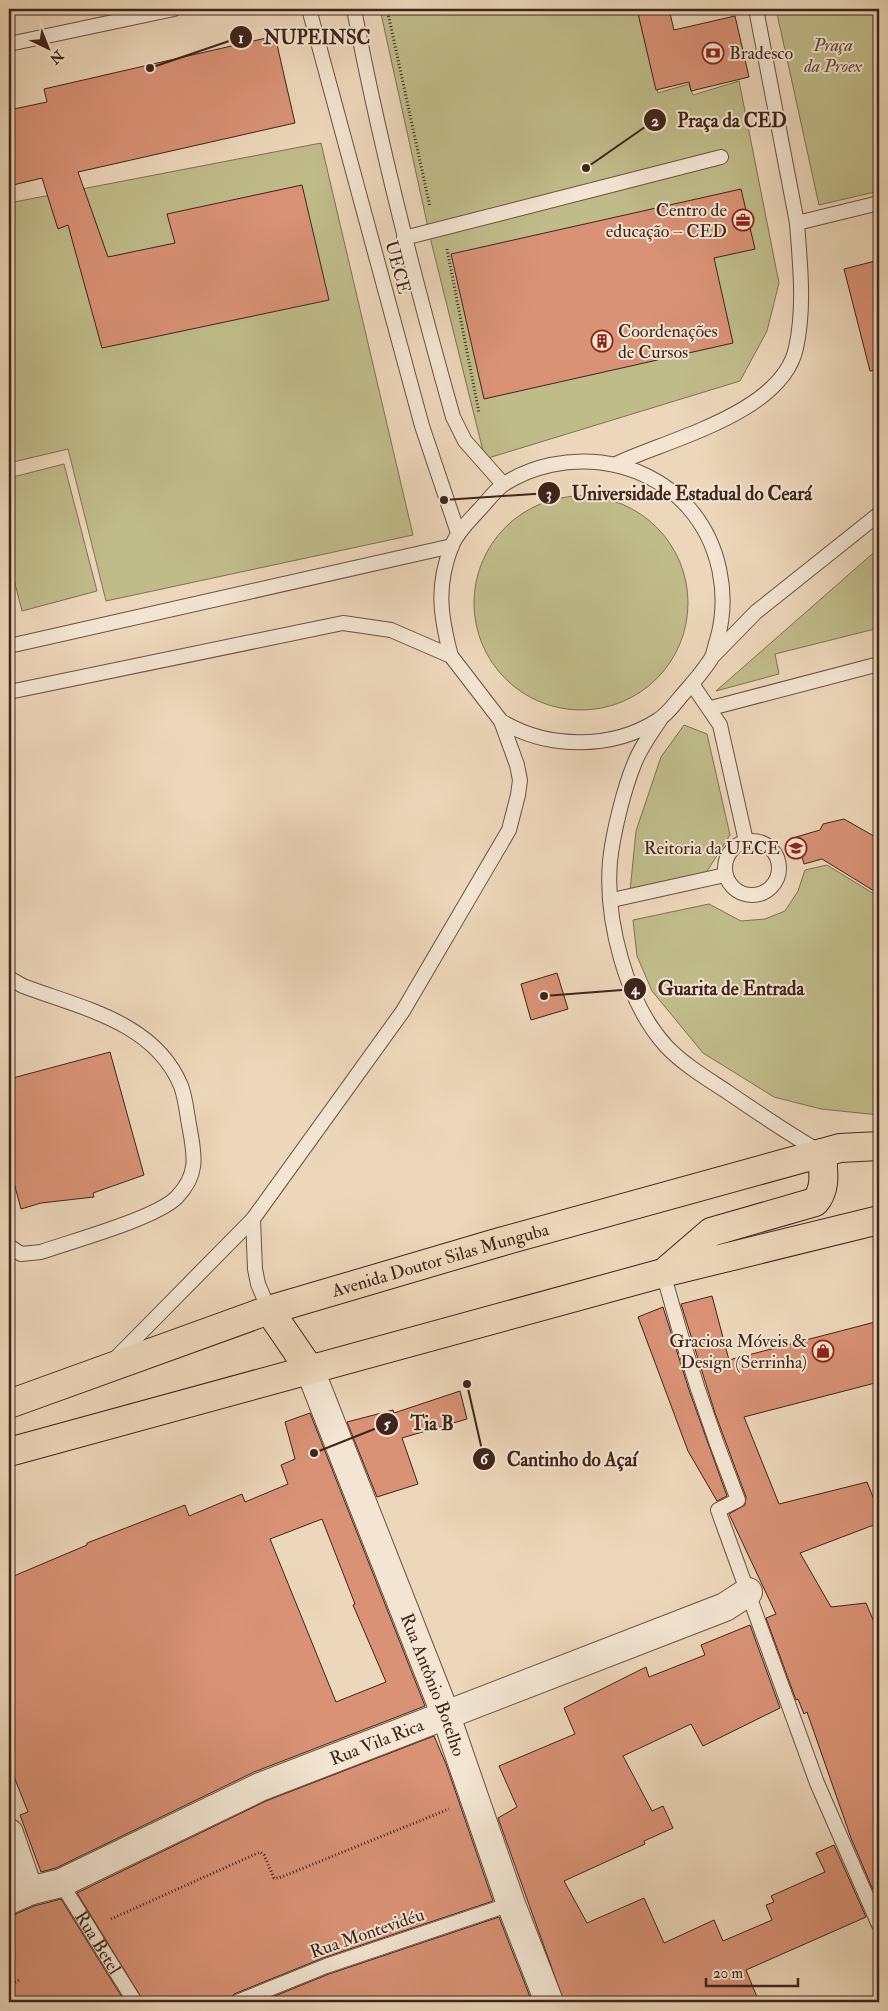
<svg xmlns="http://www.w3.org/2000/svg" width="888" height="2011" font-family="'IM FELL Double Pica',serif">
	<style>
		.green { fill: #c0bc8a; stroke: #807052 }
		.building { fill: #d99276; stroke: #3f241a; fill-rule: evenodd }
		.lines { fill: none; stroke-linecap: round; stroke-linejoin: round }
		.service-casing { stroke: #6a5142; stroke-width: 16 }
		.minor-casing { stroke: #6a5142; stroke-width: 30 }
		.primary-casing { stroke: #3f241a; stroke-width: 30 }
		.path { stroke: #3f241a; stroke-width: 3; stroke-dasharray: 1 2.5; stroke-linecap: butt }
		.service { stroke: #f3e5d2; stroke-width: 14 }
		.minor { stroke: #f3e5d2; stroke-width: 28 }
		.primary { stroke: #edd7ba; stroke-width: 28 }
		.labels { text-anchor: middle; stroke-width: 4; stroke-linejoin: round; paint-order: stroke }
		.park-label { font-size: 18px; font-style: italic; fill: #5f4a36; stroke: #f3e5d2 }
		.poi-label { font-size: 18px; fill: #3f241a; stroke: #f3e5d2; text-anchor: end }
		.street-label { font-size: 18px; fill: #3f241a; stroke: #f3e5d2 }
		.leader { fill: none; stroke: #3f241a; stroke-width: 2 }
		.callout-dot { fill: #3f241a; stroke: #f3e5d2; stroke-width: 2 }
		.mark-label { font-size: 15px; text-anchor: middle; font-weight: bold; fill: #fff }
		.callout-label { font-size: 19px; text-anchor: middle; font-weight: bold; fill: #3f241a; stroke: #f3e5d2; stroke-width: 4; stroke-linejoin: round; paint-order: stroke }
	</style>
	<rect width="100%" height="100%" fill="#edd7ba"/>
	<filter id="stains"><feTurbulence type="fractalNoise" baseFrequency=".004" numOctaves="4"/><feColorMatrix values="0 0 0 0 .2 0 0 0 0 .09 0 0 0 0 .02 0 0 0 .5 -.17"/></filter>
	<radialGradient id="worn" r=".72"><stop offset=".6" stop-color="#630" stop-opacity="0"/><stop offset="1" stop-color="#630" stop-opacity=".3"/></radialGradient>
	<!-- green -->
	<g class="green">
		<path d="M380,9H637L658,93L689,84L693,95L739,81L779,283L767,331L740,381L485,459L431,241Z"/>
		<path d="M776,9H879V191L819,205Z"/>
		<path d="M321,143L413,535L106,601L68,449L9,463V203Z"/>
		<path d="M64,464L97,591L22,611L9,560V478Z"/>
		<circle cx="581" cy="603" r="107"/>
		<path d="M879,548V628L775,654L779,674L716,691Z"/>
		<path d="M684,725L707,734L730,835L704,876L630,891L636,831L661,757Z"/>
		<path d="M827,865L879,897V1115L821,1109L774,1097L703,1053L652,991L637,956L633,920L709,904L741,921L765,919L785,911L798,891L805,870Z"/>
	</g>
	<!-- building -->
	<g class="building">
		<path d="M637,9H669L674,30L735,16L749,77L691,91L689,82L656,90Z"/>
		<path d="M275,36L295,123L78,172L108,257L175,243L167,214L302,185L329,300L102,348L68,225L58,229L42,178L9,186V110L47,102L44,89Z"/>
		<path d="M741,189L755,249L714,258L733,343L484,399L451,254Z"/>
		<path d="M879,260V370L870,371L844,269Z"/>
		<path d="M844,819L879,839V894L822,859L804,864L796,837L820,830L823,824Z"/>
		<path d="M557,973L568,1009L531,1020L521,984Z"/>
		<path d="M110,1052L144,1175L93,1193L94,1197L41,1203L21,1209L9,1164V1079Z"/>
		<path d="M712,1296L729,1360L879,1321V1382L744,1417L779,1504L867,1482L879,1512V1523L800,1553L831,1607L866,1603L879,1634V1760L874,1762L879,1775V1904L851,1838L807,1712L804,1714L798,1699L796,1700L766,1618L776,1614L729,1514L745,1505L746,1497L715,1413L681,1304Z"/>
		<path d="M663,1307L689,1390L727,1496L717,1501L688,1451L638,1317Z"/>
		<path d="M460,1391L467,1419L402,1438L418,1484L377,1497L347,1422L393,1410L394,1413Z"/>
		<path d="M310,1413L425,1706L254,1772L56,1868L41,1872L20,1815L28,1812L9,1764V1578L87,1545V1543L185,1505L189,1516L242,1494L245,1502L288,1484L281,1465L295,1459L285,1422ZM322,1519L355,1604L353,1605L386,1682L336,1702L270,1539Z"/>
		<path d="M750,1625L780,1708L703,1746L691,1724L623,1756L652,1811L663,1806L673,1828L644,1841L645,1844L564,1881L587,1923L644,1898L664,1943L714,1920L723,1941L772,1920L766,1905L774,1902L771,1896L825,1872L816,1853L834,1845L866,1917L746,1970L759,2002H564L498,1818L517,1807L499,1766L575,1734L564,1708L646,1667L649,1677L705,1655L701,1645Z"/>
		<path d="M434,1736L446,1764L493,1901L323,1958L234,1994L228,2002H144L77,1893L266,1801Z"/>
		<path d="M61,1899L125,2002H9V1917L34,1906Z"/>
		<path d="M499,1917L532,2002H260L329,1974Z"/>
	</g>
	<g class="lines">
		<!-- service casing -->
		<g class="service-casing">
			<g id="service">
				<path d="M309,9L422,426L458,533"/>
				<path d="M354,9C380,147 415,282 453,417L465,441L503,484"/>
				<path d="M756,9L797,223"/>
				<path d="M9,44L174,9"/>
				<path d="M404,238L721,157"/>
				<path d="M616,464C669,439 782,413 796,348C805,307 800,264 797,223L879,203"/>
				<path d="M9,646L452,546"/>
				<path d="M714,655L756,612L879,514"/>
				<path d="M692,684L720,725L746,841"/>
				<path d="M9,692L343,623L391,630L451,656L501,721C547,749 612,750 658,720C668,714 676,702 683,694C693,683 703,671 711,659C714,653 715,646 717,640C730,595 720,543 688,507C643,456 562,447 504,484C495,490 487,502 479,510C469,521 458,531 452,545C436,585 440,615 451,656"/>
				<path d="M711,708L879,664"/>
				<path d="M660,720C651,733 641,747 635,762C624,788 613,833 610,861C605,920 626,1002 666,1046C683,1064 706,1078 726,1091C758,1113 789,1134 822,1153"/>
				<circle cx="752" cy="868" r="27"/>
				<path d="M612,900L725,875"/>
				<path d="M9,978L23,986C81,1008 155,1022 181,1086C186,1099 187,1116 190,1130C195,1157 198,1175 177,1197C157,1218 72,1241 41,1252L21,1254L9,1246"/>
				<path d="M253,1219L255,1269L258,1284L269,1310"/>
				<path d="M663,1273C684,1350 709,1426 738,1500L718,1510L723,1524L817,1783L879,1925"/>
				<path d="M114,1360L253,1219L403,1011L509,830L518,795L520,780L517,765L501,721"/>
				<path id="s1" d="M61,1883L135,2002"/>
				<path d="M237,2002L326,1966L511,1904"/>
			</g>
		</g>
		<!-- minor casing -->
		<g class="minor-casing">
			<g id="minor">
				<path id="s2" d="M310,1370L446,1716L511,1904L549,2002"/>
				<path d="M9,1833L29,1891"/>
				<path id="s3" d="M9,1900L29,1891L61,1883L260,1787L725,1607L748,1592"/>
			</g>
		</g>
		<!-- primary casing -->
		<g class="primary-casing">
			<g id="primary">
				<path d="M668,1269L711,1232L815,1202C827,1188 823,1171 822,1153"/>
				<path d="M269,1310L310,1370"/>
				<path id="s4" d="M9,1404L269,1310L500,1242L840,1148L879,1146"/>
				<path d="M9,1452L663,1273L879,1220"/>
			</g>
		</g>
		<!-- path -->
		<g class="path">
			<path d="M387,9L430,207"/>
			<path d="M447,249L479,413"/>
			<path d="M111,1919L260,1852L264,1855L274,1878H279L449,1809"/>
			<path d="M9,1986L21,1979"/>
		</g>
		<!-- service -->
		<use href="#service" class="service"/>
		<!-- minor -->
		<use href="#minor" class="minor"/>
		<!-- primary -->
		<use href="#primary" class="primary"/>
	</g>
	<!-- icons -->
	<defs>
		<g id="bank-ring" transform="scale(1.125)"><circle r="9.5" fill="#f3e5d2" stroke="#8f2418" stroke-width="1.5"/><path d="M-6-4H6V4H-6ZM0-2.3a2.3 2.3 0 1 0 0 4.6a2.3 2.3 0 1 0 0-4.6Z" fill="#8f2418"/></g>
		<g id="office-ring" transform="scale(1.125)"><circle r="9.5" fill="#f3e5d2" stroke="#8f2418" stroke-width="1.5"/><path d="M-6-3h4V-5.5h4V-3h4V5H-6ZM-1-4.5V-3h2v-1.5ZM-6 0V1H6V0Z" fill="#8f2418"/></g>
		<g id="building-ring" transform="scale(1.125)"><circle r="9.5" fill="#f3e5d2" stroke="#8f2418" stroke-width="1.5"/><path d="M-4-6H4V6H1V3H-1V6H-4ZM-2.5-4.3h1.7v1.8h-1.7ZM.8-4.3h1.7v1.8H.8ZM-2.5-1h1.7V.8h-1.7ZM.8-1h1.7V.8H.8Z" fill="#8f2418"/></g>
		<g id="university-ring" transform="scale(1.125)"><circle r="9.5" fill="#f3e5d2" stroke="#8f2418" stroke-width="1.5"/><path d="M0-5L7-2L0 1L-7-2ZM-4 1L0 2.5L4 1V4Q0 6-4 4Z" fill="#8f2418"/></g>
		<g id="shop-ring" transform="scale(1.125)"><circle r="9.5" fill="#f3e5d2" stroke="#8f2418" stroke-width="1.5"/><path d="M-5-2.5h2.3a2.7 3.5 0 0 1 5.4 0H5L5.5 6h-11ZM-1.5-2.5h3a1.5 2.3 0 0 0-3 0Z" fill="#8f2418"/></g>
	</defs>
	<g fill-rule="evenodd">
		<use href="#bank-ring" x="713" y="53"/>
		<use href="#office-ring" x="743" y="220"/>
		<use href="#building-ring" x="602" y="341"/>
		<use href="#university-ring" x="796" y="848"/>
		<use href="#shop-ring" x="823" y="1351"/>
	</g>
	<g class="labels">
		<!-- park labels -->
		<g class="park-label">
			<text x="833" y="51">Praça<tspan x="833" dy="21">da Proex</tspan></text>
		</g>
		<!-- poi labels -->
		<g class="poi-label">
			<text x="729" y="59" text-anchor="start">Bradesco</text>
			<text x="727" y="216">Centro de<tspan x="727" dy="21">educação – CED</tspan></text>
			<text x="618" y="337" text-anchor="start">Coordenações<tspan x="618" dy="21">de Cursos</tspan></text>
			<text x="780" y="854">Reitoria da UECE</text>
			<text x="807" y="1347">Graciosa Móveis &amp;<tspan x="807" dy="21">Design (Serrinha)</tspan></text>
		</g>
		<!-- street labels -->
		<g class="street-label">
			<text transform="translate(398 267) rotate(75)" y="6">UECE</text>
			<text dy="6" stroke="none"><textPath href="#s4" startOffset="455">Avenida Doutor Silas Munguba</textPath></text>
			<text dy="6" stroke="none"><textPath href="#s2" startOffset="338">Rua Antônio Botelho</textPath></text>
			<text dy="6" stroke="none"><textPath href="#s3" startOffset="401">Rua Vila Rica</textPath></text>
			<text transform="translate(367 1933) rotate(-19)" y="6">Rua Montevidéu</text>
			<text dy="6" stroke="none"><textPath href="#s1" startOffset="70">Rua Betel</textPath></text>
		</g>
	</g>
	<!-- callouts -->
	<path class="leader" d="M150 68L241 37M586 168L655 120M444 500L549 493M544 996L635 989M314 1453L387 1424M467 1384L484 1459"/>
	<g class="callout-dot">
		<circle cx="150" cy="68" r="5"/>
		<circle cx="586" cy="168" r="5"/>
		<circle cx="444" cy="500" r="5"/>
		<circle cx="544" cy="996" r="5"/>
		<circle cx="314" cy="1453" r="5"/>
		<circle cx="467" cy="1384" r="5"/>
		<circle cx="241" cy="37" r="12"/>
		<circle cx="655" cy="120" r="12"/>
		<circle cx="549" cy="493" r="12"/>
		<circle cx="635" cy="989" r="12"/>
		<circle cx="387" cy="1424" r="12"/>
		<circle cx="484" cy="1459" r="12"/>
	</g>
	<g class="mark-label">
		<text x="241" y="43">1</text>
		<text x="655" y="126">2</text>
		<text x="549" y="499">3</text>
		<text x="635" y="994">4</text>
		<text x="387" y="1429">5</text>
		<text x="484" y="1464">6</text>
	</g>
	<g class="callout-label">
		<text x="317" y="44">NUPEINSC</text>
		<text x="732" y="127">Praça da CED</text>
		<text x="692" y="500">Universidade Estadual do Ceará</text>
		<text x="731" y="995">Guarita de Entrada</text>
		<text x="432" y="1430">Tia B</text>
		<text x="572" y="1466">Cantinho do Açaí</text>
	</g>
	<!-- margin -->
	<rect width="888" height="2011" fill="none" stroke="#edd7ba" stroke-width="30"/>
	<rect x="10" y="10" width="868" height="1991" fill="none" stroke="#3f241a" stroke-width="2.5"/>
	<rect x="15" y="15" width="858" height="1981" fill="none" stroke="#3f241a"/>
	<!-- north arrow -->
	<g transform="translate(48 48) rotate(137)" stroke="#f3e5d2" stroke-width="4" paint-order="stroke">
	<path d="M0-4L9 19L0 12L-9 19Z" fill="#3f241a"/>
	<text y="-8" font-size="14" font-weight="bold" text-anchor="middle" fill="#3f241a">N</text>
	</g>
	<!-- scale -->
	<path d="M706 1978v8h92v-8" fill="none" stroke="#3f241a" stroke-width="2.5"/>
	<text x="713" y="1978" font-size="15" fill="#3f241a" stroke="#f3e5d2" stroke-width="4" paint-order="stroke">20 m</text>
	<rect width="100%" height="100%" filter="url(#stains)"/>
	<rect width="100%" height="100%" fill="url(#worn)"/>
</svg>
